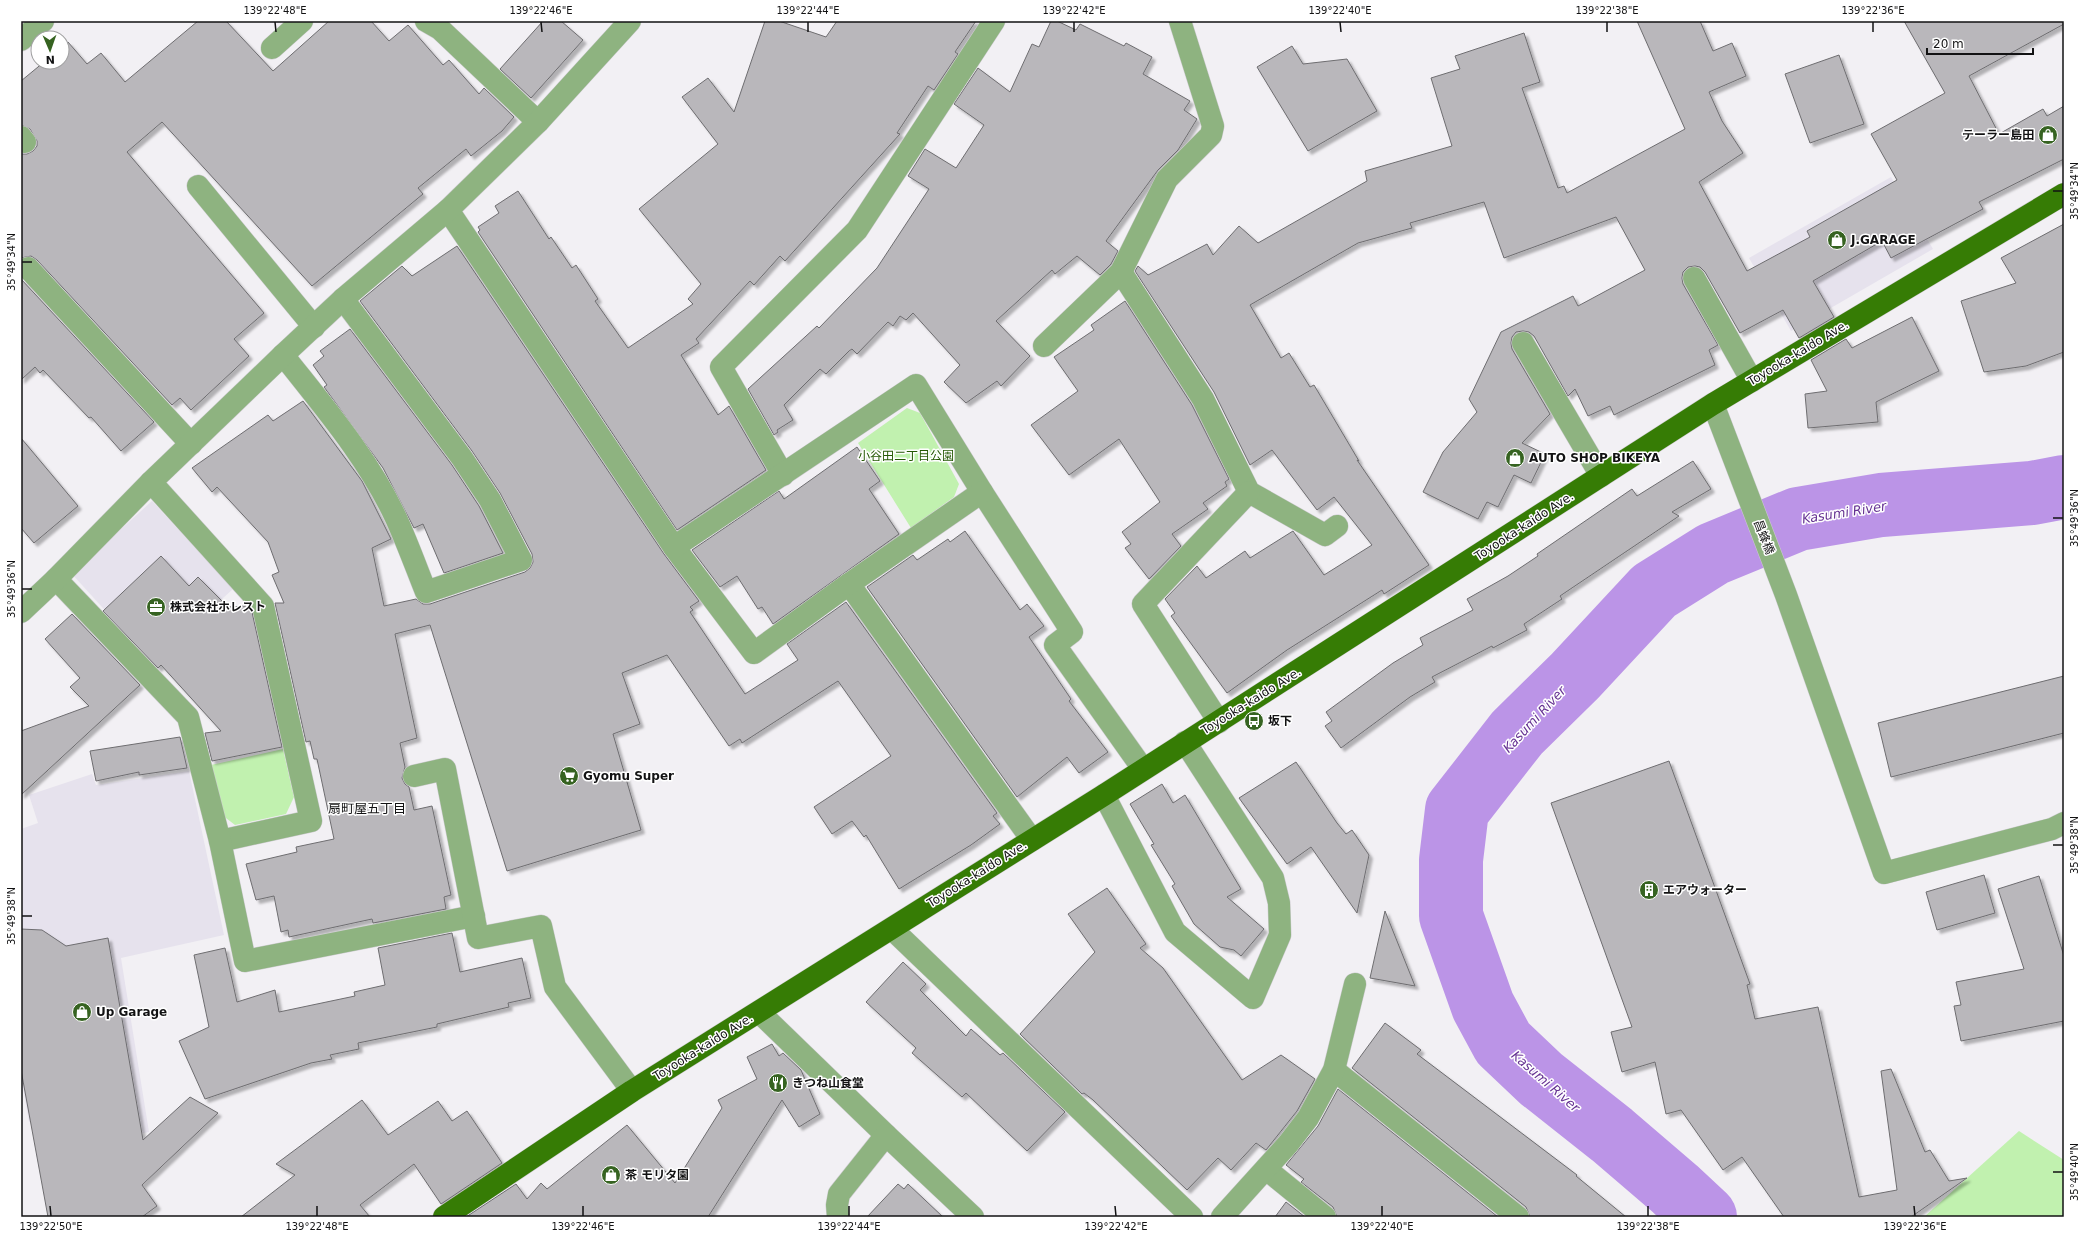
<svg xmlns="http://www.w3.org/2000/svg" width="2085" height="1238" font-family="'DejaVu Sans','Noto Sans JP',sans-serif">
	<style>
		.built { fill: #e6e2ed }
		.green { fill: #c1f1af }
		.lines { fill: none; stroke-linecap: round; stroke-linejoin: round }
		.river { stroke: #bb94e7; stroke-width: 64 }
		.building { fill: #b9b7bb; stroke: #6e6d70; filter: url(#shadow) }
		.minor-casing { stroke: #ceccd0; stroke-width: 23 }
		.major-casing { stroke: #ceccd0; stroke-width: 23 }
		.minor { stroke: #8eb380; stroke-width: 22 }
		.major { stroke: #367c05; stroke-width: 22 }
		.ticks { fill: none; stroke: #121213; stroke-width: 1.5 }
		.labels { text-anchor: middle; stroke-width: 3; stroke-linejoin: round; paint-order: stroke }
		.poi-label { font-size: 12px; font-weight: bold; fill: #121213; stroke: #fff; text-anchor: start }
		.street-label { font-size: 12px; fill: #121213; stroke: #fff }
		.park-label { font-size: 12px; fill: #255904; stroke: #fff }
		.water-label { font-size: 13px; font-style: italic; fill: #653292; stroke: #fff }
		.neighbourhood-label { font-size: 13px; fill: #121213; stroke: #fff }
		.neatline { fill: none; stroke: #121213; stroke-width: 1.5 }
		.ticks-label { font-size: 10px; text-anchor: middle; fill: #121213 }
	</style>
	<defs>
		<filter id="shadow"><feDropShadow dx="3.5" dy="3.5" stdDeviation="1" flood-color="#0004"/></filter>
	</defs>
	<rect width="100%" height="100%" fill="#f2f0f4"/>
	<!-- built -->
	<g class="built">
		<path d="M1891,177L1933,249L1791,331L1749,258Z"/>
		<path d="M152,501L233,589L152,662L72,574Z"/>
		<path d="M189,771L224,935L121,958L149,1132L61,1147L56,1117L29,1122L21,1076V829L38,823L29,795L92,774L96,785Z"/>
	</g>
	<!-- green -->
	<g class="green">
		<path d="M907,408L920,413L959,484L954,497L911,528L858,443Z"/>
		<path d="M283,749L294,797L286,814L235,825L222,815L211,765Z"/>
		<path d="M2019,1131L2064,1160V1217H1924Z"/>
	</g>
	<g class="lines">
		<!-- river -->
		<path class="river" d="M1705,1217L1675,1189L1612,1135L1541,1079L1503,1043L1483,1006L1451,916V860L1457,810L1517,733L1575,676L1654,591L1713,554L1798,519L1881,505L2032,493L2064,487"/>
	</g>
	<!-- building -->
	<g class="building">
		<path d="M198,21H226L273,71L329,21H371L389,41L408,25L443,65L449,60L479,94L484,88L514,117L502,131L471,156L466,149L418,188L423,194L312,286L162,122L127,152L264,313L234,339L249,356L191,410L180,398L172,405L37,260L31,256L21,258V154H27L33,151L37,146V141L30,129L21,125V81L44,62H62V47L68,42L87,64L101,53L125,82Z"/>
		<path d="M543,21H561L583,40L531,98L500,69Z"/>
		<path d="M765,21H779L826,37L837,21H976L955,52L958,54L934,90L928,86L897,133L900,134L785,261L780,256L754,285L750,281L696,339L699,343L681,355L718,415L729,406L766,470L677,530L478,232L480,230L478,227L499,213L495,206L518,191L549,239L551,237L572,268L576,265L598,299L595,301L628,348L693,304L688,299L701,284L639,209L718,144L682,97L708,78L734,112Z"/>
		<path d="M1051,21H1057L1076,30L1080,24L1124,46L1126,43L1152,57L1143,74L1190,101L1184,110L1197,119L1178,150L1158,170L1106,241L1118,251L1111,264L1100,275L1077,256L1055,274L1052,270L996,321L1030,356L1001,386L997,381L966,403L944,382L960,365L913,313L906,320L900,316L893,326L888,322L857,354L852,349L849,351L826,374L820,369L784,405L793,420L777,430L778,432L774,435L748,389L817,326L819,328L877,268L929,189L908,176L925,149L956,168L984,125L954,104L978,68L1010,92L1032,44L1039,47Z"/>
		<path d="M1637,21H1700L1713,51L1732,43L1746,76L1709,92L1722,121L1743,153L1699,182L1747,271L1810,237L1807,231L1897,180L1871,134L1945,93L1904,21H2064V24L1969,76L1999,134L2043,109L2047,116L2064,106V159L1979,202L1983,209L1891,258L1882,241L1813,281L1834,317L1799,338L1783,310L1740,333L1705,272L1700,267L1695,266L1688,267L1683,272L1682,278L1683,284L1718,345L1709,350L1715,365L1614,415L1610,406L1588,416L1575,389L1568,396L1534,336L1529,332L1523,331L1516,332L1512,337L1511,343L1512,349L1550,414L1522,443L1545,454L1531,483L1514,475L1498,507L1487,502L1478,519L1423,492L1443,452L1477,412L1469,399L1501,332L1573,296L1578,306L1645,270L1616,217L1504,258L1484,202L1410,223L1412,228L1358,243L1250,305L1281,358L1289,353L1310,387L1314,385L1359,461L1357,460L1429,565L1384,594L1382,590L1287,650L1227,693L1171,616L1175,613L1165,599L1197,566L1206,578L1245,551L1250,558L1293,531L1324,575L1372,545L1334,497L1317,510L1272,450L1250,465L1214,392L1135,271L1138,266L1148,275L1207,244L1213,255L1239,226L1258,243L1367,181L1365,171L1452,146L1431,78L1460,69L1455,56L1524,33L1540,82L1522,88L1558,188L1564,186L1567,193L1685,129Z"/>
		<path d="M1292,46L1303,64L1347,59L1377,111L1308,151L1257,67Z"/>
		<path d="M1839,55L1864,124L1810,143L1785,74Z"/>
		<path d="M2064,224V352L2026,366L1984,372L1961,301L2016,283L2001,258Z"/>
		<path d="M457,246L664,554L699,601L690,607L693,610L690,612L745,694L798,660L787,644L846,602L997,813L993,816L1000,824L971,845L899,889L866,835L864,837L852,821L832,834L814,807L891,756L838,681L742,743L740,739L729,746L667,655L622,673L640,724L613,734L641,830L507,871L430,625L395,634L417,738L400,743L405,767L402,778L405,784L409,787L414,810L432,806L451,895L444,897L446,909L373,923L372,919L289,937L288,930L281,932L274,896L256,900L246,864L297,852L296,847L334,839L317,759H314L310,741L306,742L275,603H284L272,575L279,572L268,542L217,487L212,492L192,468L268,415L273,421L303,401L362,481L391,539L372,548L384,606L416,599L423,604H430L525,572L530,568L533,562L532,554L500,493L472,451L360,301L402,266L412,276Z"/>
		<path d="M21,279L154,422L121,451L91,417L89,418L43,370L40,373L35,367L21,380Z"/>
		<path d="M1125,301L1192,405L1229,479L1225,482L1227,486L1203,503L1208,509L1172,534L1181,546L1149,579L1125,548L1131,544L1122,532L1160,502L1119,439L1069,475L1031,425L1078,391L1054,357L1094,330L1091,325Z"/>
		<path d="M1912,317L1939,371L1876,402L1878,422L1808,428L1805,394L1827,391L1811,360L1846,339L1852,348Z"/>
		<path d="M350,329L452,465L479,506L503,553L444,573L423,524L414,528L383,468L324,387L327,385L313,365L324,356L320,351Z"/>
		<path d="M21,438L78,506L34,543L21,528Z"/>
		<path d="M857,447L880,481L869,489L899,534L773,624L762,607L758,609L737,576L720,587L692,550L779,491L784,499Z"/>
		<path d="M1693,461L1711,489L1672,512L1679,516L1560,596L1562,599L1524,624L1527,630L1493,648L1492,646L1432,677L1435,682L1410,697L1341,748L1325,726L1332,721L1326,712L1393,663L1423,645L1420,638L1473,610L1467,599L1508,576L1538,556L1537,554L1632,489L1637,496Z"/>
		<path d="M965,531L1020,610L1027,604L1044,626L1029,637L1071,699L1069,701L1108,752L1079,773L1067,757L1017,797L867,587L913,555L917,560L948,539L950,542Z"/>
		<path d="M161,556L189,586L198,577L228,607L246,606L252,612L282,747L212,761L205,733L221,731L161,665L158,668L103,611Z"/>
		<path d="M72,614L140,685L21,795V731L89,706L70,687L80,678L45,639Z"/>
		<path d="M2064,676V733L1891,777L1878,723Z"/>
		<path d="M180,737L187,768L139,775V772L96,781L90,751Z"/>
		<path d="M1669,761L1750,984L1747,985L1755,1019L1818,1007L1859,1197L1897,1190L1881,1071L1891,1069L1925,1152L1930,1150L1949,1181L1967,1178L1911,1217H1784L1742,1157L1723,1170L1681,1110L1666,1114L1655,1062L1622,1072L1611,1032L1632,1027L1551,803Z"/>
		<path d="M1296,762L1337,823L1346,834L1352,830L1369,855L1357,913L1311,847L1287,864L1239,798Z"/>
		<path d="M1162,784L1173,803L1185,795L1241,889L1227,897L1264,929L1241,956L1234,950L1220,947L1194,924L1172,886L1175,884L1151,845L1154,844L1130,804Z"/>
		<path d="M1984,875L1995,913L1937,930L1926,892Z"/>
		<path d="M2039,876L2064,956V1021L1961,1041L1954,1006L1961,1005L1956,982L2024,969L1998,889Z"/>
		<path d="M1107,888L1146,944L1140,948L1163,968L1242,1080L1281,1055L1315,1079L1297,1111L1266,1150L1256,1143L1231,1170L1218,1158L1187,1190L1093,1100L1084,1093L1082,1094L1020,1034L1095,952L1068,914Z"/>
		<path d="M1385,911L1415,986L1370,978Z"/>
		<path d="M21,929L42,930L66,946L108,938L143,1140L190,1097L218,1113L142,1185L157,1206L142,1217H48L21,1070Z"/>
		<path d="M452,933L460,972L522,958L531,998L508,1003L509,1007L437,1024V1027L358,1043L359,1049L330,1055L332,1059L311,1063L205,1099L179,1041L209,1027L194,955L225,948L237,1002L275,990L279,1012L355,996L354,992L385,985L378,948Z"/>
		<path d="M903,962L926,984L920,990L966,1036L971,1029L1000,1055L1003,1053L1065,1112L1027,1151L966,1093L962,1097L912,1053L916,1048L866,1002Z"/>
		<path d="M1385,1023L1421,1050L1417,1054L1577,1175L1576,1176L1626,1217H1530L1526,1207L1352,1068Z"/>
		<path d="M772,1044L779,1056L783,1053L801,1070L820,1114L799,1127L782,1100L708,1217H466L516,1184L527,1199L541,1183L547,1189L627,1125L675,1183L722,1108L718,1100L757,1079L747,1057Z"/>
		<path d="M1338,1089L1498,1217H1337L1333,1207L1301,1182L1304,1179L1286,1165L1318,1126Z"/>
		<path d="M362,1100L388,1135L438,1101L452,1121L467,1111L502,1163L441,1204L414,1164L360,1205L370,1217H241L295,1175L276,1164Z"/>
		<path d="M898,1184L904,1189L908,1184L943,1217H867Z"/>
		<path d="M1286,1202L1305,1217H1275Z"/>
	</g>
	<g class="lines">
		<!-- minor casing -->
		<g class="minor-casing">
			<g id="minor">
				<path d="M426,21L440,29L538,122"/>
				<path d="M21,40L43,21"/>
				<path d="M272,48L302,21"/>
				<path d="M21,137L25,142"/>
				<path d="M198,186L314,327"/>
				<path d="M448,210L674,547L754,653L849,584L1032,840"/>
				<path d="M28,268L191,444"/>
				<path d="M1121,272L1203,399L1249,492L1325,535L1337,526"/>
				<path d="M1694,278L1752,381"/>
				<path d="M1523,343L1601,476"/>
				<path d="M1044,346L1121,272L1167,179L1211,135L1213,126L1180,21"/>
				<path d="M283,355C324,407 368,458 396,518C407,542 416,567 426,592L521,560L490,500L462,458L343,299"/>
				<path d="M1713,404L1786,595L1884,873L2052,829L2064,823"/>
				<path d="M783,475L721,367L857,230L994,21"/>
				<path d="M151,482L263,606L311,821L220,841"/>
				<path d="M674,547L916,385L982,492L1072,632L1055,645L1143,769"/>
				<path d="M56,579L188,717L220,841L245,961L474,916"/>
				<path d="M849,584L982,492"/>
				<path d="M21,612L56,579L151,482L283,355L343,299L448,210L538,122L630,21"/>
				<path d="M1219,722L1143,604L1249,492"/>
				<path d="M414,776L445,769L478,938L541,926L555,987L632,1091"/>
				<path d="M1104,795L1175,932L1253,998L1280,935L1279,903L1273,878L1185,742"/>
				<path d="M892,929L1192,1217"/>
				<path d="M759,1012L886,1135L973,1217"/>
				<path d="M1334,1070L1518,1217"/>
				<path d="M1266,1169L1325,1217"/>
				<path d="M838,1217L837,1205L839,1194L886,1135"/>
				<path d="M1222,1217L1288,1144L1308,1118L1334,1070L1355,984"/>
			</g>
		</g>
		<!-- major casing -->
		<g class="major-casing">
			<path id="major" d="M444,1217L632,1091L1104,795L1713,404L2064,194"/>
		</g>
		<!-- minor -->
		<use href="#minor" class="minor"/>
		<!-- major -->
		<use href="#major" class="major"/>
	</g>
	<!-- ticks -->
	<path class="ticks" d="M275,22L276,32M541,22L542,32M808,22V32M1074,22V32M1340,22L1341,32M1607,22V32M1873,22V32M2053,191H2063M22,262H32M2053,518H2063M22,589H32M2053,845H2063M22,916H32M2053,1172H2063M50,1206L51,1216M317,1206V1216M583,1206V1216M849,1206V1216M1115,1206L1116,1216M1382,1206V1216M1648,1206V1216M1914,1206L1915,1216"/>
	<!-- icons -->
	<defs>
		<g id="shop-disc" transform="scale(1)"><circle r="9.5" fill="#366321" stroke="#fff"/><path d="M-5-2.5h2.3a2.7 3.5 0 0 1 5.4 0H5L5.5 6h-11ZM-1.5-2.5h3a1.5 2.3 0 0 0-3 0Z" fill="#fff"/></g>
		<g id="office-disc" transform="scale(1)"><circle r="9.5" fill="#366321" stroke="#fff"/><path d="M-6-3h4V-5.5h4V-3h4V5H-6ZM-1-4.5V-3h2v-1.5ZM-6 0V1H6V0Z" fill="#fff"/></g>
		<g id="bus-disc" transform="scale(1)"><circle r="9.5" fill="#366321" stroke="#fff"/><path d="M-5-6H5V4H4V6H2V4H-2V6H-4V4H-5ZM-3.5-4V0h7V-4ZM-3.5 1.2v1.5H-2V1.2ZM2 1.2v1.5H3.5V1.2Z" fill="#fff"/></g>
		<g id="supermarket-disc" transform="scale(1)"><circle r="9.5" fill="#366321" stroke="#fff"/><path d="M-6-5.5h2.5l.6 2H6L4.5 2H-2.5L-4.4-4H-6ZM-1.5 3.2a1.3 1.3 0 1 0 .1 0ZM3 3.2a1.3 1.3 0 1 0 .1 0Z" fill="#fff"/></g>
		<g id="building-disc" transform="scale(1)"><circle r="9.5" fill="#366321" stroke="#fff"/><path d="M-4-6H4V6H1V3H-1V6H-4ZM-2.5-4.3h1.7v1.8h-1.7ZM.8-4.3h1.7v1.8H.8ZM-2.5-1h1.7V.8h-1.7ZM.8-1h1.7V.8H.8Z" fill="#fff"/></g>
		<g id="restaurant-disc" transform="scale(1)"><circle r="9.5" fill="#366321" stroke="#fff"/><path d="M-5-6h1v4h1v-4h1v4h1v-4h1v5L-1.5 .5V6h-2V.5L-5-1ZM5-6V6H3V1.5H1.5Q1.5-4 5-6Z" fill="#fff"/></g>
	</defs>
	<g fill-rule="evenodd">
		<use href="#shop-disc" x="2048" y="135"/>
		<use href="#shop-disc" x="1837" y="240"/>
		<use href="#shop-disc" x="1515" y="458"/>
		<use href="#office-disc" x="156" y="607"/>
		<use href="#bus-disc" x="1254" y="721"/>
		<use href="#supermarket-disc" x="569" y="776"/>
		<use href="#building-disc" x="1649" y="890"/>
		<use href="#shop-disc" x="82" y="1012"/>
		<use href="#restaurant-disc" x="778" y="1083"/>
		<use href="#shop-disc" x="611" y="1175"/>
	</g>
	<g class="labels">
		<!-- poi labels -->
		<g class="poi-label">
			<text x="2034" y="139" text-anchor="end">テーラー島田</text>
			<text x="1851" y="244">J.GARAGE</text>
			<text x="1529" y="462">AUTO SHOP BIKEYA</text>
			<text x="170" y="611">株式会社ホレスト</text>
			<text x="1268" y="725">坂下</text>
			<text x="583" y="780">Gyomu Super</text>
			<text x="1663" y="894">エアウォーター</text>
			<text x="96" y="1016">Up Garage</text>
			<text x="792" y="1087">きつね山食堂</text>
			<text x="625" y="1179">茶 モリタ園</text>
		</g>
		<!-- street labels -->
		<g class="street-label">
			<text transform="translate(1798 353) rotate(-31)" y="4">Toyooka-kaido Ave.</text>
			<text transform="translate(1524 526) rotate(-33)" y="4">Toyooka-kaido Ave.</text>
			<text transform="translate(1764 537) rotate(69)" y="4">昌蜂橋</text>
			<text transform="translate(1251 701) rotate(-32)" y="4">Toyooka-kaido Ave.</text>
			<text transform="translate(977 874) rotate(-32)" y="4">Toyooka-kaido Ave.</text>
			<text transform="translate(703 1047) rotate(-32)" y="4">Toyooka-kaido Ave.</text>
		</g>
		<!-- park labels -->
		<g class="park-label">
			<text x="906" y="460">小谷田二丁目公園</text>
		</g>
		<!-- water labels -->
		<g class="water-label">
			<text transform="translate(1844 512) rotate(-9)" y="5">Kasumi River</text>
			<text transform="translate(1534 719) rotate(-47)" y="5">Kasumi River</text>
			<text transform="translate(1546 1081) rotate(41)" y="5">Kasumi River</text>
		</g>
		<!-- neighbourhood labels -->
		<g class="neighbourhood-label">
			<text x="367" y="813">扇町屋五丁目</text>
		</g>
	</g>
	<!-- border -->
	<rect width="2085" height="1238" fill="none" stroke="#ffffff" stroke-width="44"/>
	<!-- north arrow -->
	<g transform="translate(50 50) rotate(178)"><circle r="19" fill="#ffffff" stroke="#a0a0a1"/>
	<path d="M0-3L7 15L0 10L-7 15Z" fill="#366321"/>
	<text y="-6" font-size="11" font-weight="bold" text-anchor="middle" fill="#121213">N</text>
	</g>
	<!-- scale -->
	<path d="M1927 48v6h106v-6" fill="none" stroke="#121213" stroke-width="2"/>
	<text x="1933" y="48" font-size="12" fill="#121213" stroke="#ffffff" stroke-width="3" paint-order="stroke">20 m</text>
	<rect x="22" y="22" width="2041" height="1194" class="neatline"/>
	<g class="ticks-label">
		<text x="275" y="14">139°22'48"E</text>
		<text x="541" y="14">139°22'46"E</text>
		<text x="808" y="14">139°22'44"E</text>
		<text x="1074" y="14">139°22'42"E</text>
		<text x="1340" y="14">139°22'40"E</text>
		<text x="1607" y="14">139°22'38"E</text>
		<text x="1873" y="14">139°22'36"E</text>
		<text transform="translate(2074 191) rotate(-90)" y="4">35°49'34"N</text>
		<text transform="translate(11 262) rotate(-90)" y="4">35°49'34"N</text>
		<text transform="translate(2074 518) rotate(-90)" y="4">35°49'36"N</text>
		<text transform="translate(11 589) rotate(-90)" y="4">35°49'36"N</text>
		<text transform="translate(2074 845) rotate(-90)" y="4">35°49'38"N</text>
		<text transform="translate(11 916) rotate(-90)" y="4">35°49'38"N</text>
		<text transform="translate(2074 1172) rotate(-90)" y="4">35°49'40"N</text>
		<text x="51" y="1230">139°22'50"E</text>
		<text x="317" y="1230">139°22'48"E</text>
		<text x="583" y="1230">139°22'46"E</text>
		<text x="849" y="1230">139°22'44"E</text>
		<text x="1116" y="1230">139°22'42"E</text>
		<text x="1382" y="1230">139°22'40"E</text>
		<text x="1648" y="1230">139°22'38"E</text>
		<text x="1915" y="1230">139°22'36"E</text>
	</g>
</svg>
